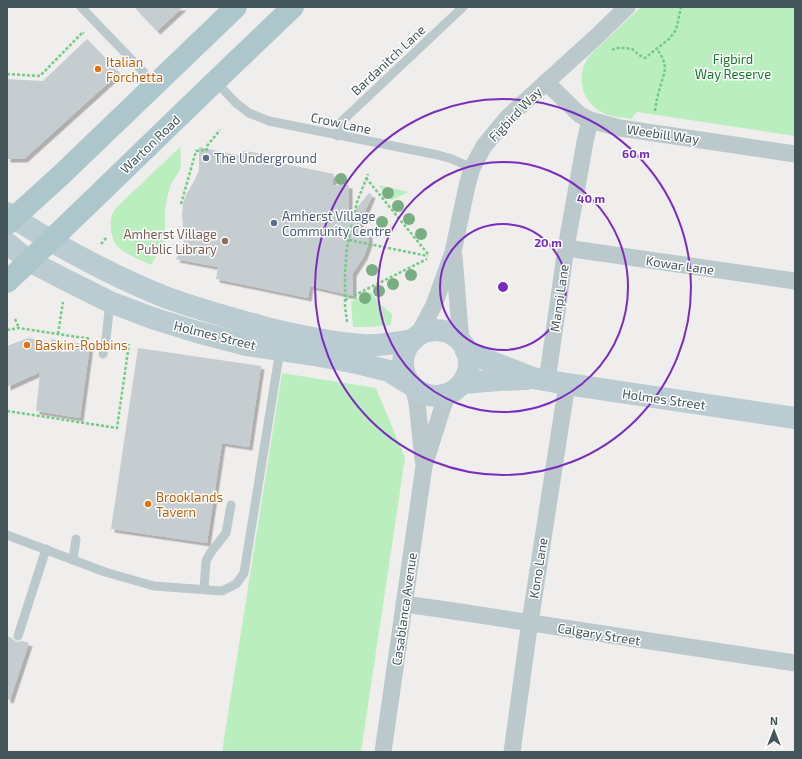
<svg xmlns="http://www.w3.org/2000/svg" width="802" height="759" font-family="'Exo 2',sans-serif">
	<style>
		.green { fill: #bbeebf }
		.building { fill: #c6cdd0; filter: url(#shadow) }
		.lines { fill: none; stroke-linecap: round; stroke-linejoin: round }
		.path { stroke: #73cb85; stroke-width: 2.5; stroke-dasharray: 3 2; stroke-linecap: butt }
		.lane { stroke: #bbc9cc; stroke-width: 9 }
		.street { stroke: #bbc9cc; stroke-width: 17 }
		.secondary { stroke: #baccd1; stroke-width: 22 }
		.primary { stroke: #acc6cc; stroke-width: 22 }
		.tree { fill: #79ae82 }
		.ring { fill: none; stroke: #7b2cbf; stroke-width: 2 }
		.food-dot { fill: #e8710a; stroke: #fff; stroke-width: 1.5 }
		.service-dot { fill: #5c6f8a; stroke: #fff; stroke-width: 1.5 }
		.education-dot { fill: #8d6e63; stroke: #fff; stroke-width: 1.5 }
		.labels { text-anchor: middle; stroke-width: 3; stroke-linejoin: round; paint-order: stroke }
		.park-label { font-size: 13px; fill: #187a2b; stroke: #fff }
		.street-label { font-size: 13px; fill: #45565a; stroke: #fff }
		.food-label { font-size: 13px; fill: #c56008; stroke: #fff; text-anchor: start }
		.service-label { font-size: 13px; fill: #4e5e75; stroke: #fff; text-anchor: start }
		.education-label { font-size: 13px; fill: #785e54; stroke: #fff; text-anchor: end }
		.centre { fill: #7b2cbf; stroke: #fff; stroke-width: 2 }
		.ring-label { font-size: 12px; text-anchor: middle; font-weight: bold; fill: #7b2cbf; stroke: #fff; stroke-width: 3; stroke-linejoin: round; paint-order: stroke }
	</style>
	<defs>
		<filter id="shadow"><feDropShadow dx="3.5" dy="3.5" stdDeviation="0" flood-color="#0004"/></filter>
	</defs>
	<rect width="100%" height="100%" fill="#f0eded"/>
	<!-- green -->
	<g class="green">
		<path d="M641,7H795V136L637,112L631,119C621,117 610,117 601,112C580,100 576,75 589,56Z"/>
		<path d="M180,147L181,163L180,170L171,184L168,194L165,209V238L163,244L151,265C141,260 124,254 117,246C111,238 109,225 112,215C113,212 115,209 117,207Z"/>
		<path d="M378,185L409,192L391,200Z"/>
		<path d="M371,292L379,303L392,314L391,325L369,327H353L351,302Z"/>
		<path d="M282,373L376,388L405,458L361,752H222Z"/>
	</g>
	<!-- building -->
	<g class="building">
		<path d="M134,7H183L157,31Z"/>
		<path d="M87,39L119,73L24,159H7V79L43,81Z"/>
		<path d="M199,147L242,156L243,151L252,152L267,155L265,160L334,174L332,185H349V217L369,193L372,195L358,228L369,227V242L364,256L353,273V296L310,286L308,298L216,279L218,267L176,259L184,243L182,214L183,203L186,195L193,183L199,170Z"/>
		<path d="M28,338L51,342V339L90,345L80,418L36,411L40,372L7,387V346Z"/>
		<path d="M138,348L261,366L249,447L222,443L207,543L111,529Z"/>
		<path d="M7,636L12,638L14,640L17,642L22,641L29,643L10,700L7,699Z"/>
	</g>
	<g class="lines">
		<!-- path -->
		<g class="path">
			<path d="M612,50L616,48H624L632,49L639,55L645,58L669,39L676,30L681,7"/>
			<path d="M7,74L40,76L83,32L84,33"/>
			<path d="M655,111C656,104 657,98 659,91C664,71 670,68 657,49"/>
			<path d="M206,156L207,146L220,130"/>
			<path d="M366,178L428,254"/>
			<path d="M181,204L196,151L207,150"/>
			<path d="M349,240L428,256"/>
			<path d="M101,244L107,237"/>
			<path d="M345,300L427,259"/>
			<path d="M15,319L19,328"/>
			<path d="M347,322L345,305V272L347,247L357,202L368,174"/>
			<path d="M7,330L19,328L91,339"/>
			<path d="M58,334L63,302"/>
			<path d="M7,411L117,428L129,344"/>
		</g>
		<!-- lane -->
		<g class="lane">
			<path d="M81,7L155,84"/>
			<path d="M215,81L236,103L249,113L269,121L438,155L452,159L472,168"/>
			<path d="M338,136L341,122L463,7"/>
			<path d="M103,354L106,339L110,302"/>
			<path d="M7,535L105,572L154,586L222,591L236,584L244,573L280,350"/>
			<path d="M73,560L76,539"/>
			<path d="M204,589L206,561L211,552L226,533L231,505"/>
			<path d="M18,636L46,549"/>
		</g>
		<!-- street -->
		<g class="street">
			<path d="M546,82L580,115L590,120L620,128L795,154"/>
			<path d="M566,248L795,281"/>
			<path d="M454,256L461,342"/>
			<path d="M418,335L434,305L453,252L467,186L472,168L484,146L508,117L596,37L627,7"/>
			<path d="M547,381L566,248L585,142L590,120"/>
			<path d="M413,387L417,402L423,460"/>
			<path d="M404,604L447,610L795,663"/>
			<path d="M383,752L424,466L443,406L449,393"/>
			<path d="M512,752L528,635L567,384"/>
		</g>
		<!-- secondary -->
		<g class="secondary">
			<path d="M7,213C27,227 48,239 69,251C100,268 132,284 165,297C197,309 230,318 263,327C295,335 329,342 362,345C379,346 396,343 413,340"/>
			<path d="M7,243L29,261L68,281L110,302L152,318L197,332L247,345L315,355L361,364L389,371L408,383"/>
			<circle cx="436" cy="363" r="33"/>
			<path d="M466,351L489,361L533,378L567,384L795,418"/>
			<path d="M462,383L499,380L526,379"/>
		</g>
		<!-- primary -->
		<g class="primary">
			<path d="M7,224L60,176L236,7"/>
			<path d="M7,282C103,191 197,98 293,7"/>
		</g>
	</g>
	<!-- trees -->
	<g class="tree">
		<circle cx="341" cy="179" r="6"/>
		<circle cx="388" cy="193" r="6"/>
		<circle cx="398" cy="206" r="6"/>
		<circle cx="409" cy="219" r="6"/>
		<circle cx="382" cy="222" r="6"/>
		<circle cx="421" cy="234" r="6"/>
		<circle cx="372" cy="270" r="6"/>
		<circle cx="411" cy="275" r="6"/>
		<circle cx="393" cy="284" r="6"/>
		<circle cx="379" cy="291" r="6"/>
		<circle cx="365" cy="298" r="6"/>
	</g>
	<!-- distance rings -->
	<g class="ring">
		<circle cx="503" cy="287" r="63"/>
		<circle cx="503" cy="287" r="125"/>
		<circle cx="503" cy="287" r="188"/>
	</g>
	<!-- markers -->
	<g class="food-dot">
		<circle cx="98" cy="69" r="4"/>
		<circle cx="27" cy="345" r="4"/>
		<circle cx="148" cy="504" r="4"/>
	</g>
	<g class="service-dot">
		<circle cx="206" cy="158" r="4"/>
		<circle cx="274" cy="223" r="4"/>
	</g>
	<circle class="education-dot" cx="225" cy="241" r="4"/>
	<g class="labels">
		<!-- park labels -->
		<g class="park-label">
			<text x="733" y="64">Figbird<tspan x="733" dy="15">Way Reserve</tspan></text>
		</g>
		<!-- street labels -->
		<g class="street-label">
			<text transform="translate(388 60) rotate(-43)" y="5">Bardanitch Lane</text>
			<text transform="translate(515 114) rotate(-46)" y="5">Figbird Way</text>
			<text transform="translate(341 123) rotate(12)" y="5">Crow Lane</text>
			<text transform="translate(663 134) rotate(8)" y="5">Weebill Way</text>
			<text transform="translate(150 144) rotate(-44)" y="5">Warton Road</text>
			<text transform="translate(680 265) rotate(8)" y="5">Kowar Lane</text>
			<text transform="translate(559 298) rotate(-82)" y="5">Manpi Lane</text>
			<text transform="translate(215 335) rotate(14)" y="5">Holmes Street</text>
			<text transform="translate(664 399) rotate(8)" y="5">Holmes Street</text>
			<text transform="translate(538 568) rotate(-81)" y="5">Kono Lane</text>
			<text transform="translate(404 609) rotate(-82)" y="5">Casablanca Avenue</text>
			<text transform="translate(599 634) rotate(9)" y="5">Calgary Street</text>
		</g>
		<!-- food labels -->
		<g class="food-label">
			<text x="106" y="67">Italian<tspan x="106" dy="15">Forchetta</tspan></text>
			<text x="35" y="350">Baskin-Robbins</text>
			<text x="156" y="502">Brooklands<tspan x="156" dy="15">Tavern</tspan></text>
		</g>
		<!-- service labels -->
		<g class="service-label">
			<text x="214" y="163">The Underground</text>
			<text x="282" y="221">Amherst Village<tspan x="282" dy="15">Community Centre</tspan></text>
		</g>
		<!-- education labels -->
		<g class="education-label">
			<text x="217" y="239">Amherst Village<tspan x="217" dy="15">Public Library</tspan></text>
		</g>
	</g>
	<circle cx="503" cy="287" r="6" class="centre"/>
	<g class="ring-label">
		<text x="636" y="158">60 m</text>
		<text x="591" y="203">40 m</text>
		<text x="548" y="247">20 m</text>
	</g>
	<!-- border -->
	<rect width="802" height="759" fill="none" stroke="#45565a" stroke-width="16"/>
	<!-- north arrow -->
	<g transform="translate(774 731)" stroke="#ffffff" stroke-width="3" paint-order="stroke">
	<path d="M0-3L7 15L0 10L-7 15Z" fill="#45565a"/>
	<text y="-6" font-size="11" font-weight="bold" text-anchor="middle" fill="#45565a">N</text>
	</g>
</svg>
